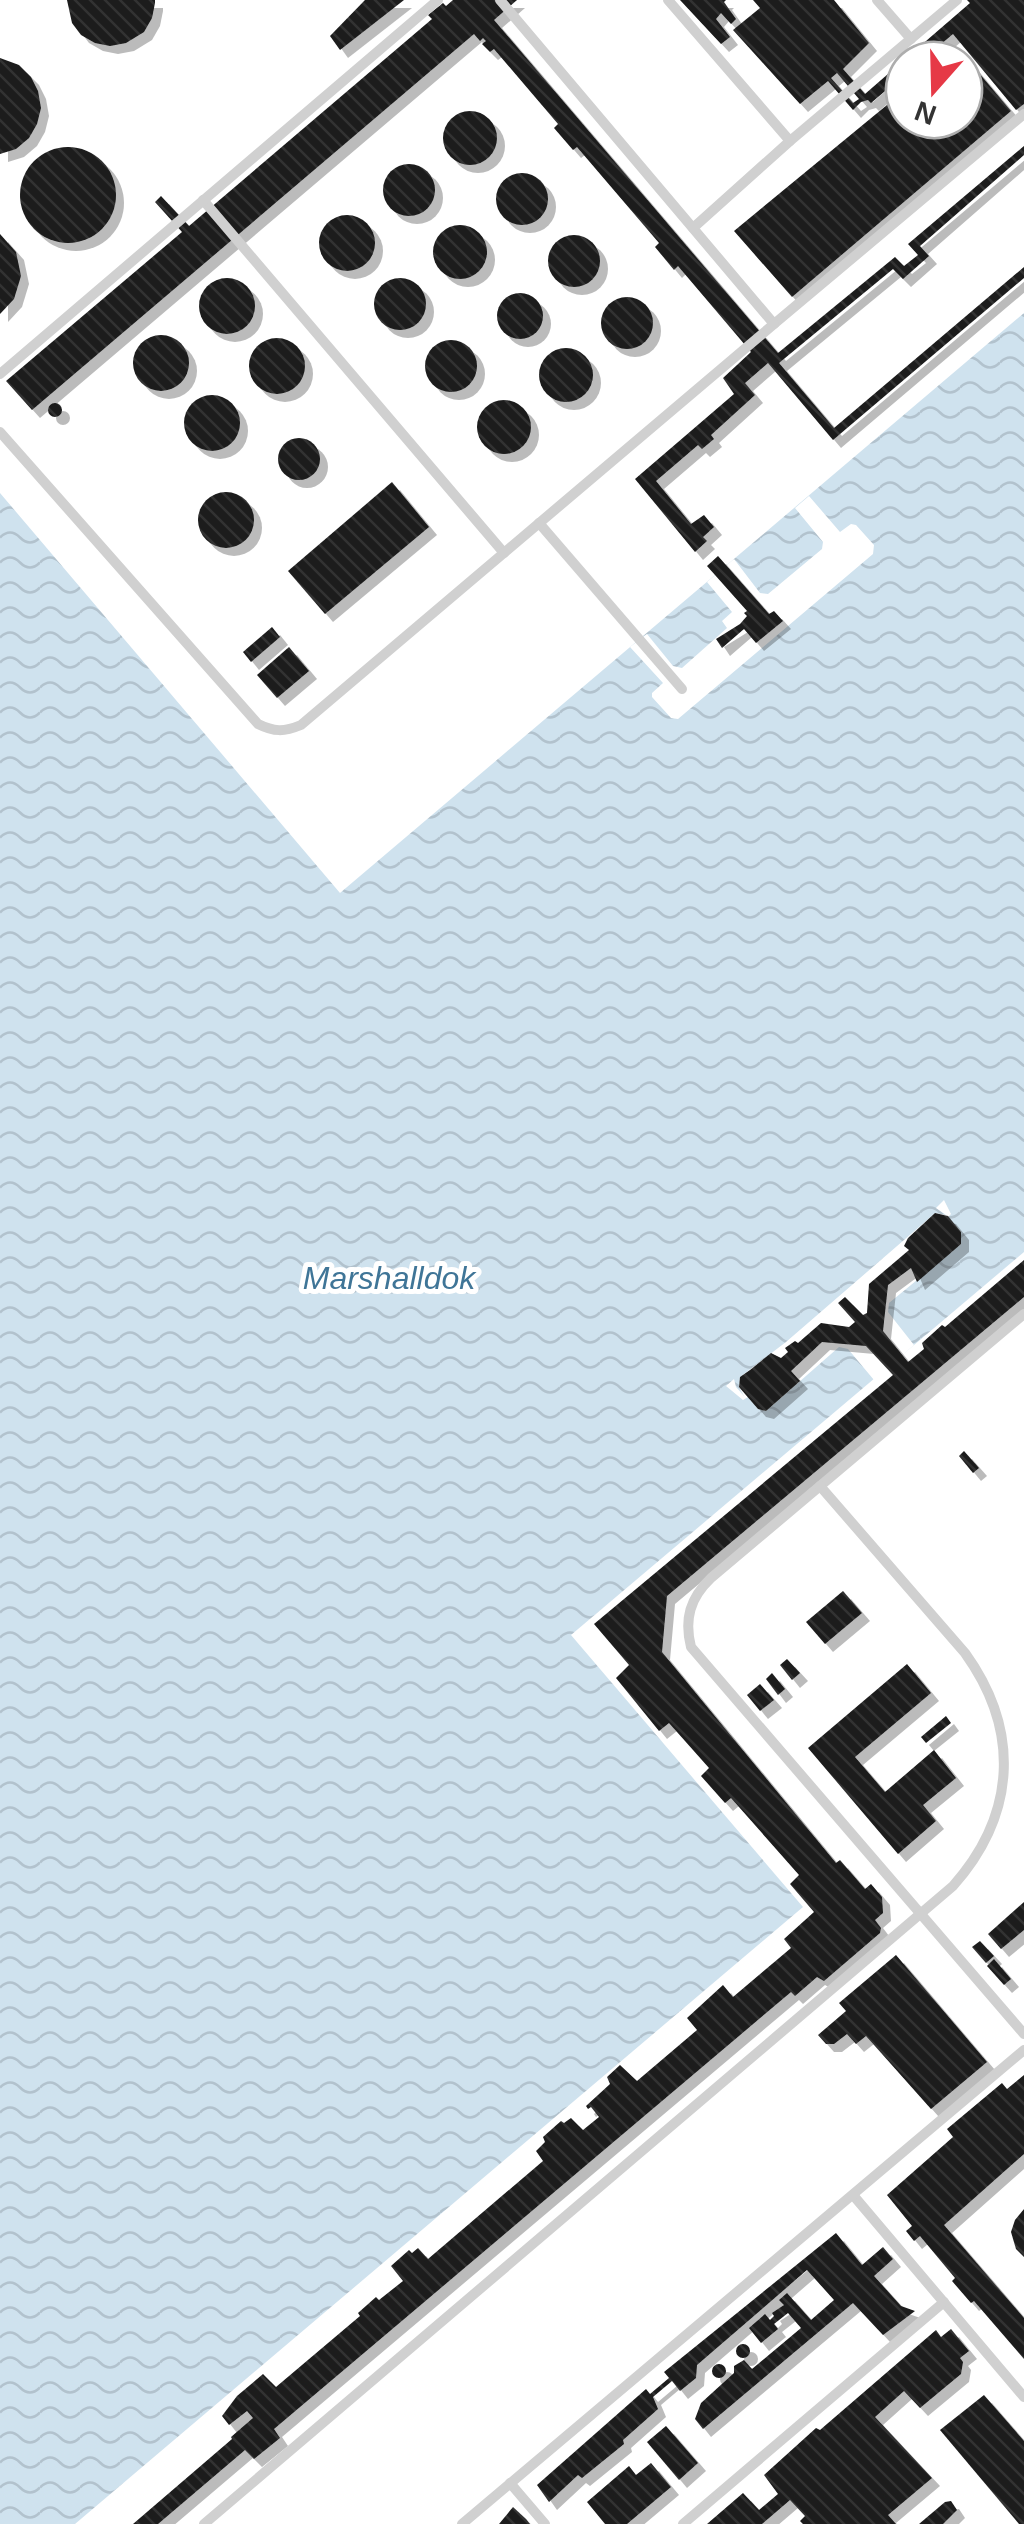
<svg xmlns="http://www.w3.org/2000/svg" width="1024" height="2524" font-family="Arial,sans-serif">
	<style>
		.water { fill: url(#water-waves) }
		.pier { fill: #fff }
		.building { fill: url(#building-back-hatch); fill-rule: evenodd; filter: url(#shadow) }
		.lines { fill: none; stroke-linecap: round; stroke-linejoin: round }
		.service { stroke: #d0d0d0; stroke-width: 10 }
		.labels { text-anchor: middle; stroke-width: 10; stroke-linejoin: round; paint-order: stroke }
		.water-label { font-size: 32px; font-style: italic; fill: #3f7597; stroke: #fff }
	</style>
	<defs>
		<pattern id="water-waves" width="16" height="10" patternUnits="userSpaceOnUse" patternTransform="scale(2.5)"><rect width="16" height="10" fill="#cfe2ee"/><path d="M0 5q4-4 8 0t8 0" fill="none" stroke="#b2c2cd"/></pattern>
		<pattern id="building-back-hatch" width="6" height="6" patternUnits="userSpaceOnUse" patternTransform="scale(2.5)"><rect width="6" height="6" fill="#1a1a1a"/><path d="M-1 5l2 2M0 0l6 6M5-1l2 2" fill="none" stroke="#333"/></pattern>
		<filter id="shadow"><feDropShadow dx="8" dy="8" stdDeviation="0" flood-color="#0004"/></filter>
	</defs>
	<rect width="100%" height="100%" fill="#fff"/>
	<!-- water -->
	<path class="water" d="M1024,313V1252L571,1635L803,1907L75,2524H0V493L340,893Z"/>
	<!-- pier -->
	<g class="pier">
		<path d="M809,496L840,532L851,524L856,525L874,545L873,554L678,719L671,718L652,697V693L663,683L630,647L647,634L673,666L682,668L727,628L722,621L732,612L707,582L734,559L760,593L768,594L822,549L823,542L795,508Z"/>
		<path d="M944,1200L951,1214L948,1217L961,1232V1244L889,1303L888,1312L914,1345L874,1380L848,1349L839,1347L766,1411L758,1409L748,1397L743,1400L726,1386L734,1379L736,1387L744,1396L739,1387L740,1377L786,1342L926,1221L935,1213L946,1215L936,1208Z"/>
	</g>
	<!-- building -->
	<g class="building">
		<path d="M67,0H155V3L152,18L144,32L126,43L110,46L95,43L81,35L72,23Z"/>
		<path d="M365,0H404L340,50L330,36Z"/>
		<path d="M453,0H517L494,20L778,353L895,257L904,266L918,255L908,244L1024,146V155L920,246L929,256L903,279L893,269L779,363L834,428L1024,267V278L833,440L768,363L745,383L755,395L711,435L714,439L702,449L698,445L656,481L691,524L704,515L714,527L703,537L707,541L695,552L635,479L734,394L723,378L751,352L678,266L674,270L655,247L659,243L577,147L573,150L554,128L558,124L494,49L490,52L482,44L486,41L483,38L480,41L474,34L32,410L6,381L182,232L155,202L161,196L189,226L432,19L428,15L443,3L446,6Z"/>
		<path d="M680,0H726L724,2L736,19L731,24L721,13L716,19L730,37L721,44Z"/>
		<path d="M753,0H834L869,43L843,69L865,94L904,60V75L871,103L868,100L861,102L853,110L828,81L800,104L733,30L760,8ZM837,73L859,99L853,103L831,78Z"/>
		<path d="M967,0H1024V104L1016,110L953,34L922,60H904L970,3Z"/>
		<path d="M957,47L1011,111L792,297L734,231L904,91V120H964V60H942Z"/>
		<path d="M0,58L19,65L31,77L38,91L41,108L37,124L29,138L16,149L0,154Z"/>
		<circle cx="470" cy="138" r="27"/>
		<circle cx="68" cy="195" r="48"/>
		<circle cx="409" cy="190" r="26"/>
		<circle cx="522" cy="199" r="26"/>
		<circle cx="347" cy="243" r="28"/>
		<circle cx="460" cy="252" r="27"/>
		<path d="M0,234L16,252L21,276L14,299L0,314Z"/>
		<circle cx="574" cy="261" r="26"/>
		<circle cx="400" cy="304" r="26"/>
		<circle cx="227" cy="306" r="28"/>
		<circle cx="520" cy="316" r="23"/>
		<circle cx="627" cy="323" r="26"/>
		<circle cx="161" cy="363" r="28"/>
		<circle cx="277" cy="366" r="28"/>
		<circle cx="451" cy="366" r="26"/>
		<circle cx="566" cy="375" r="27"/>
		<circle cx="212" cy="423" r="28"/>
		<circle cx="504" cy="427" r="27"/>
		<circle cx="55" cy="410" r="7"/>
		<circle cx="299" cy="459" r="21"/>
		<path d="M392,482L429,527L325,614L288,571Z"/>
		<circle cx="226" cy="520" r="28"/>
		<path d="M718,556L769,614L774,611L783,621L756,643L744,629L722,648L716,639L740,624L747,616L744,613L747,611L707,566Z"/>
		<path d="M272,627L280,637L251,662L243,652Z"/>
		<path d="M289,647L309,671L277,698L257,675Z"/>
		<path d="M935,1213L948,1216L961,1232V1244L917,1282L911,1268L888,1285L883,1331L908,1362L924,1349L922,1343L942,1325L945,1327L1024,1260V1297L667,1596L662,1652L836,1863L840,1860L865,1889L871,1884L882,1897L883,1913L875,1920L881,1928L880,1933L824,1981L817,1977L795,1996L791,1992L274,2429L280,2438L254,2459L245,2450L158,2524H133L232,2439L231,2437L253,2418L247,2411L229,2425L222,2416L237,2396L263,2374L276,2387L360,2316L358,2313L376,2297L379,2300L403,2281L391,2266L409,2250L412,2253L418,2248L428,2259L543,2161L536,2151L545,2142L543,2137L561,2121L564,2123L571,2118L583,2130L599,2117L591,2107L588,2109L586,2106L610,2084L607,2077L620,2065L637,2081L697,2030L687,2018L723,1985L733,1997L791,1948L784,1939L814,1912L790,1884L799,1875L731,1798L725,1803L701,1776L709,1768L669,1723L659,1731L616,1678L629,1665L594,1624L893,1375L866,1346L822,1342L791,1371L800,1381L766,1411L758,1409L739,1387L740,1377L750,1370L771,1353L781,1358L788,1352L785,1348L795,1341L798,1343L821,1323L849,1327L855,1322L838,1303L845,1297L863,1315L867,1313L869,1284L909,1250L904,1246L908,1238Z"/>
		<path d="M964,1451L979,1468L973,1473L959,1456Z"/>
		<path d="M843,1591L862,1613L825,1644L806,1622Z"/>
		<path d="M787,1659L800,1673L792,1680L780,1665Z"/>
		<path d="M907,1664L931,1693L855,1757L885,1792L934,1750L956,1778L923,1805L936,1821L898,1854L808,1748Z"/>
		<path d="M772,1673L785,1689L778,1695L766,1679Z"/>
		<path d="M760,1684L774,1700L760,1711L747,1695Z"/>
		<path d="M946,1716L951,1723L926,1743L921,1737Z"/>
		<path d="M1024,1902V1930L1001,1949L988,1934Z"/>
		<path d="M980,1941L994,1956L986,1963L972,1947Z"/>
		<path d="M896,1955L987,2062L931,2109L866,2036L856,2044L847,2034L834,2044H826L818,2035L846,2011L839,2003Z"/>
		<path d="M994,1959L1011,1979L1004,1985L987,1966Z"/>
		<path d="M1024,2075V2154L944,2225L1024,2318V2359L974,2301L971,2303L952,2281L955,2278L920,2236L914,2241L906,2231L912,2226L887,2195L953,2137L947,2129L1002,2083L1007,2089Z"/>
		<path d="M1024,2209V2257L1016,2249L1011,2232L1015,2220Z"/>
		<path d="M836,2233L862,2265L883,2247L893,2259L874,2276L901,2306L915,2311L883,2335L853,2303L703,2429L695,2419L701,2403L734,2373V2366L744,2360L752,2369L801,2328L788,2313L774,2324L778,2329L761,2343L749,2328L765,2314L770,2320L774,2316L772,2313L784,2305L779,2300L787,2293L811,2320L834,2300L807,2270L697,2365L696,2378L680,2391L672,2381L653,2397L658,2409L623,2440L624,2444L582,2478L578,2475L549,2502L537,2485L646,2389L650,2394L669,2378L664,2372Z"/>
		<path d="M951,2329L969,2351L960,2358L963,2362L961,2374L920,2408L904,2391L875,2417L932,2478L888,2515L896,2524H803L800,2521L805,2516L790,2500L762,2524H707L743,2493L759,2510L778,2494L764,2475L816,2428L820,2430L936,2330L941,2337Z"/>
		<circle cx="743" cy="2351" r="7"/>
		<circle cx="719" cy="2371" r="7"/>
		<path d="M984,2395L1024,2441V2524H1019L940,2430Z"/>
		<path d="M666,2426L698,2463L679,2480L647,2442Z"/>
		<path d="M651,2463L671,2487L627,2524H605L587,2502L629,2466L636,2475Z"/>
		<path d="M951,2501L957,2510L943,2524H919L945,2502Z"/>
		<path d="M513,2507L526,2519L530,2524H499Z"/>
	</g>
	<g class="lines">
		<!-- service -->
		<g class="service">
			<path d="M500,0L774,324L1024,114"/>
			<path d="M668,0L790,141L693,228"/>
			<path d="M877,0L911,39"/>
			<path d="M790,141L957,0"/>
			<path d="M203,200L504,553"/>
			<path d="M0,374L438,0"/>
			<path d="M0,432L258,724C274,732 284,732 301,725L774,324"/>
			<path d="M539,523L682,689"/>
			<path d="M1024,1314L711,1578C690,1598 684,1619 691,1647L1024,2034"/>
			<path d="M853,2195L1024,2397"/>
			<path d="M510,2483L545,2524"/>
			<path d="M204,2524L953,1886C1016,1815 1021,1731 965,1653L820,1486"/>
			<path d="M462,2524L1024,2050"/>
			<path d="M683,2524L944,2302"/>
		</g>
	</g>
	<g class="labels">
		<!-- water labels -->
		<g class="water-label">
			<text x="389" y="1289">Marshalldok</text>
		</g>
	</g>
	<!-- north arrow -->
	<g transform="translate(934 90) rotate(200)"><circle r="48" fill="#ffffff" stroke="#adadad" stroke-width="2.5"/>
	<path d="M0-8L18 38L0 25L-18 38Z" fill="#e63946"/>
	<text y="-15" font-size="28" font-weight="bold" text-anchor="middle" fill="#333333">N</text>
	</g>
</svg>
